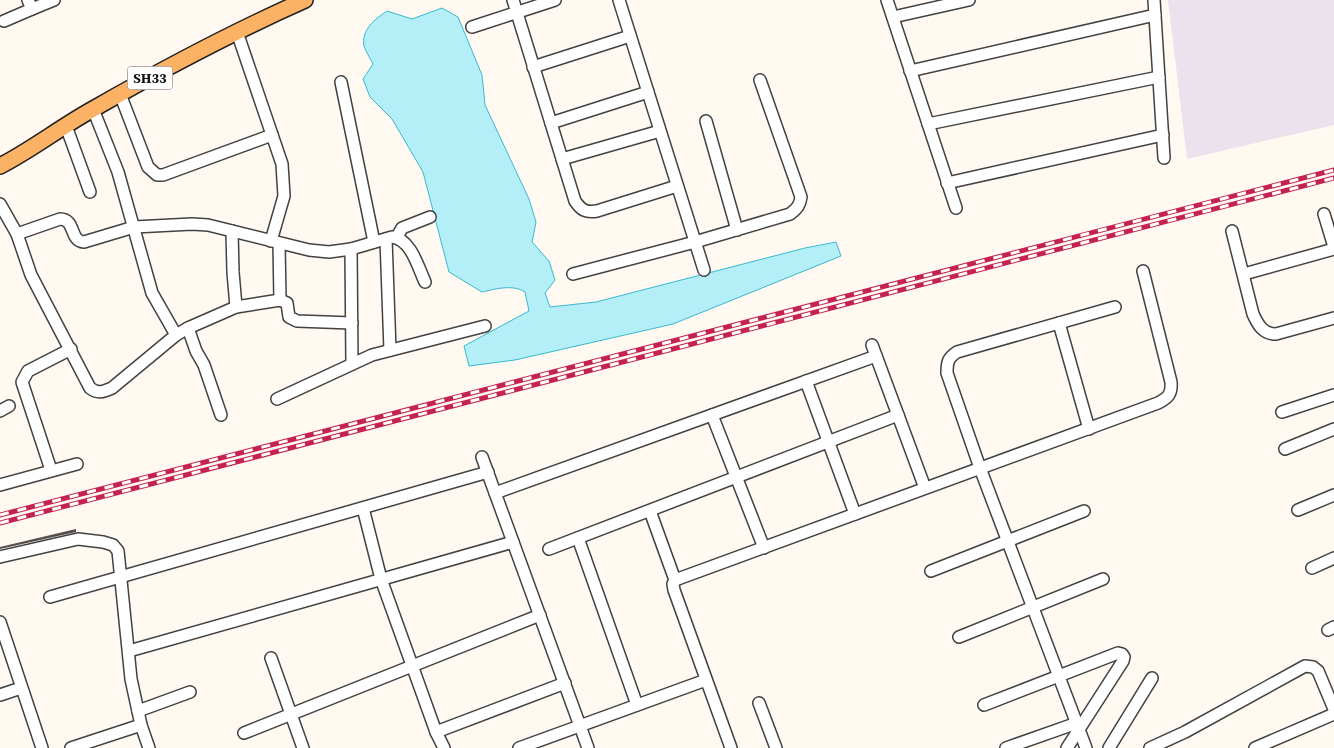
<svg xmlns="http://www.w3.org/2000/svg" width="1334" height="748" font-family="'Source Serif 4',serif">
	<style>
		.industrial { fill: #eae3ee }
		.water { fill: #b4eff8; stroke: #38b9d1 }
		.building { fill: #584d4b }
		.lines { fill: none; stroke-linecap: round; stroke-linejoin: round }
		.minor-casing { stroke: #424242; stroke-width: 14 }
		.major-casing { stroke: #202020; stroke-width: 18 }
		.minor { stroke: #fff; stroke-width: 11 }
		.major { stroke: #fcb264; stroke-width: 15 }
		.rail-casing { stroke: #c42250; stroke-width: 5 }
		.rail { stroke: #fff; stroke-width: 3; stroke-dasharray: 9; stroke-linecap: butt }
		.labels { text-anchor: middle; stroke-width: 5; stroke-linejoin: round; paint-order: stroke }
		.shield { fill: #fff; stroke: #575757; stroke-width: 1 }
		.shield-label { font-size: 14px; font-weight: bold; fill: #0f0f0f }
	</style>
	<rect width="100%" height="100%" fill="#fff9f1"/>
	<!-- industrial -->
	<path class="industrial" d="M1168,0H1334V125L1187,159Z"/>
	<!-- water -->
	<path class="water" d="M442,8L458,17L482,75L485,105L529,199L536,222L532,242L549,261L555,280L545,293L550,307L596,302L805,248L836,242L841,256L673,324L515,360L469,366L464,346L529,311L525,292C513,284 495,289 482,292L449,272L423,172L392,119L370,97L363,79L373,64C370,58 366,52 364,46C361,30 375,19 387,11L412,19Z"/>
	<!-- building -->
	<path class="building" d="M76,529V532L0,549V547Z"/>
	<g class="lines">
		<!-- minor casing -->
		<g class="minor-casing">
			<g id="minor">
				<path d="M28,0L32,9L54,0"/>
				<path d="M513,0L575,201C581,210 586,213 597,211L677,186"/>
				<path d="M619,0L704,270"/>
				<path d="M887,0L956,208"/>
				<path d="M1154,0L1164,158"/>
				<path d="M893,17L969,0"/>
				<path d="M4,21L32,9"/>
				<path d="M472,27L555,0"/>
				<path d="M237,32L282,164L284,196L271,241"/>
				<path d="M533,67L630,36"/>
				<path d="M910,71L1155,15"/>
				<path d="M341,82L374,242"/>
				<path d="M120,94L148,167L157,175H163L272,135"/>
				<path d="M93,109L118,172L152,293L176,335"/>
				<path d="M706,121L737,230"/>
				<path d="M551,123L648,92"/>
				<path d="M928,124L1159,77"/>
				<path d="M66,126L90,192"/>
				<path d="M562,159L660,131"/>
				<path d="M947,183L1163,135"/>
				<path d="M0,204L17,234L31,275L90,388C98,394 103,392 112,388L176,335L188,328L236,307L280,300L279,243"/>
				<path d="M1324,214L1334,247"/>
				<path d="M232,231L233,272L236,307"/>
				<path d="M1232,231L1253,314C1258,325 1263,334 1276,334L1334,318"/>
				<path d="M17,234L60,219C76,219 69,241 84,242L134,227L192,224L208,225L309,250L329,252L351,249L392,237C411,239 418,267 425,282"/>
				<path d="M397,237L402,228L430,217"/>
				<path d="M386,239L390,350"/>
				<path d="M351,249L352,364"/>
				<path d="M573,274L695,242L790,214C797,209 800,205 801,197L760,80"/>
				<path d="M1244,274L1334,249"/>
				<path d="M280,300L287,303L289,317L297,321L352,323"/>
				<path d="M1059,323L1089,429"/>
				<path d="M188,328L196,351L204,365L221,415"/>
				<path d="M872,345L925,488"/>
				<path d="M806,381L855,514"/>
				<path d="M277,399L372,355L485,326"/>
				<path d="M0,411L9,406"/>
				<path d="M1282,412L1334,395"/>
				<path d="M712,415L764,548"/>
				<path d="M1285,449L1334,429"/>
				<path d="M482,457L588,748"/>
				<path d="M51,470L22,382L28,371L71,349"/>
				<path d="M0,485L77,464"/>
				<path d="M495,493L876,356"/>
				<path d="M363,508L381,579L436,732L444,748"/>
				<path d="M1298,510L1334,495"/>
				<path d="M650,511L675,580L673,584L674,590L731,748"/>
				<path d="M578,538L637,705"/>
				<path d="M549,549L898,415"/>
				<path d="M0,557L78,539L103,542L113,545L118,551L131,679L141,725L149,748"/>
				<path d="M1312,568L1334,558"/>
				<path d="M931,571L1084,511"/>
				<path d="M675,580L1158,403C1168,398 1172,394 1171,382L1143,271"/>
				<path d="M50,597L488,472"/>
				<path d="M0,622L42,748"/>
				<path d="M1328,630L1334,627"/>
				<path d="M959,637L1103,579"/>
				<path d="M129,651L513,542"/>
				<path d="M271,658L303,748"/>
				<path d="M0,695L21,688"/>
				<path d="M759,703L776,748"/>
				<path d="M984,705L1118,653L1122,654L1124,657L1123,661L1067,748"/>
				<path d="M138,711L190,692"/>
				<path d="M436,732L565,683"/>
				<path d="M244,733L540,615"/>
				<path d="M71,748L141,725"/>
				<path d="M519,748L706,680"/>
				<path d="M1006,748L1077,723"/>
				<path d="M1086,748L980,468L947,373C947,362 948,358 957,352L1115,307"/>
				<path d="M1109,748L1152,678"/>
				<path d="M1150,748L1185,732L1305,666L1313,667L1318,671L1334,709"/>
				<path d="M1255,748L1334,714"/>
			</g>
		</g>
		<!-- major casing -->
		<g class="major-casing">
			<path id="major" d="M0,166C33,149 62,126 95,108C163,69 233,32 305,0"/>
		</g>
		<!-- minor -->
		<use href="#minor" class="minor"/>
		<!-- major -->
		<use href="#major" class="major"/>
		<!-- rail casing -->
		<g class="rail-casing">
			<g id="rail">
				<path d="M0,515L1334,170"/>
				<path d="M0,523L1334,178"/>
			</g>
		</g>
		<!-- rail -->
		<use href="#rail" class="rail"/>
	</g>
	<g class="labels">
		<!-- shield labels -->
		<rect class="shield" x="127.5" y="66.5" width="45" height="23" rx="4"/>
		<g class="shield-label">
			<text x="150" y="83">SH33</text>
		</g>
	</g>
</svg>
